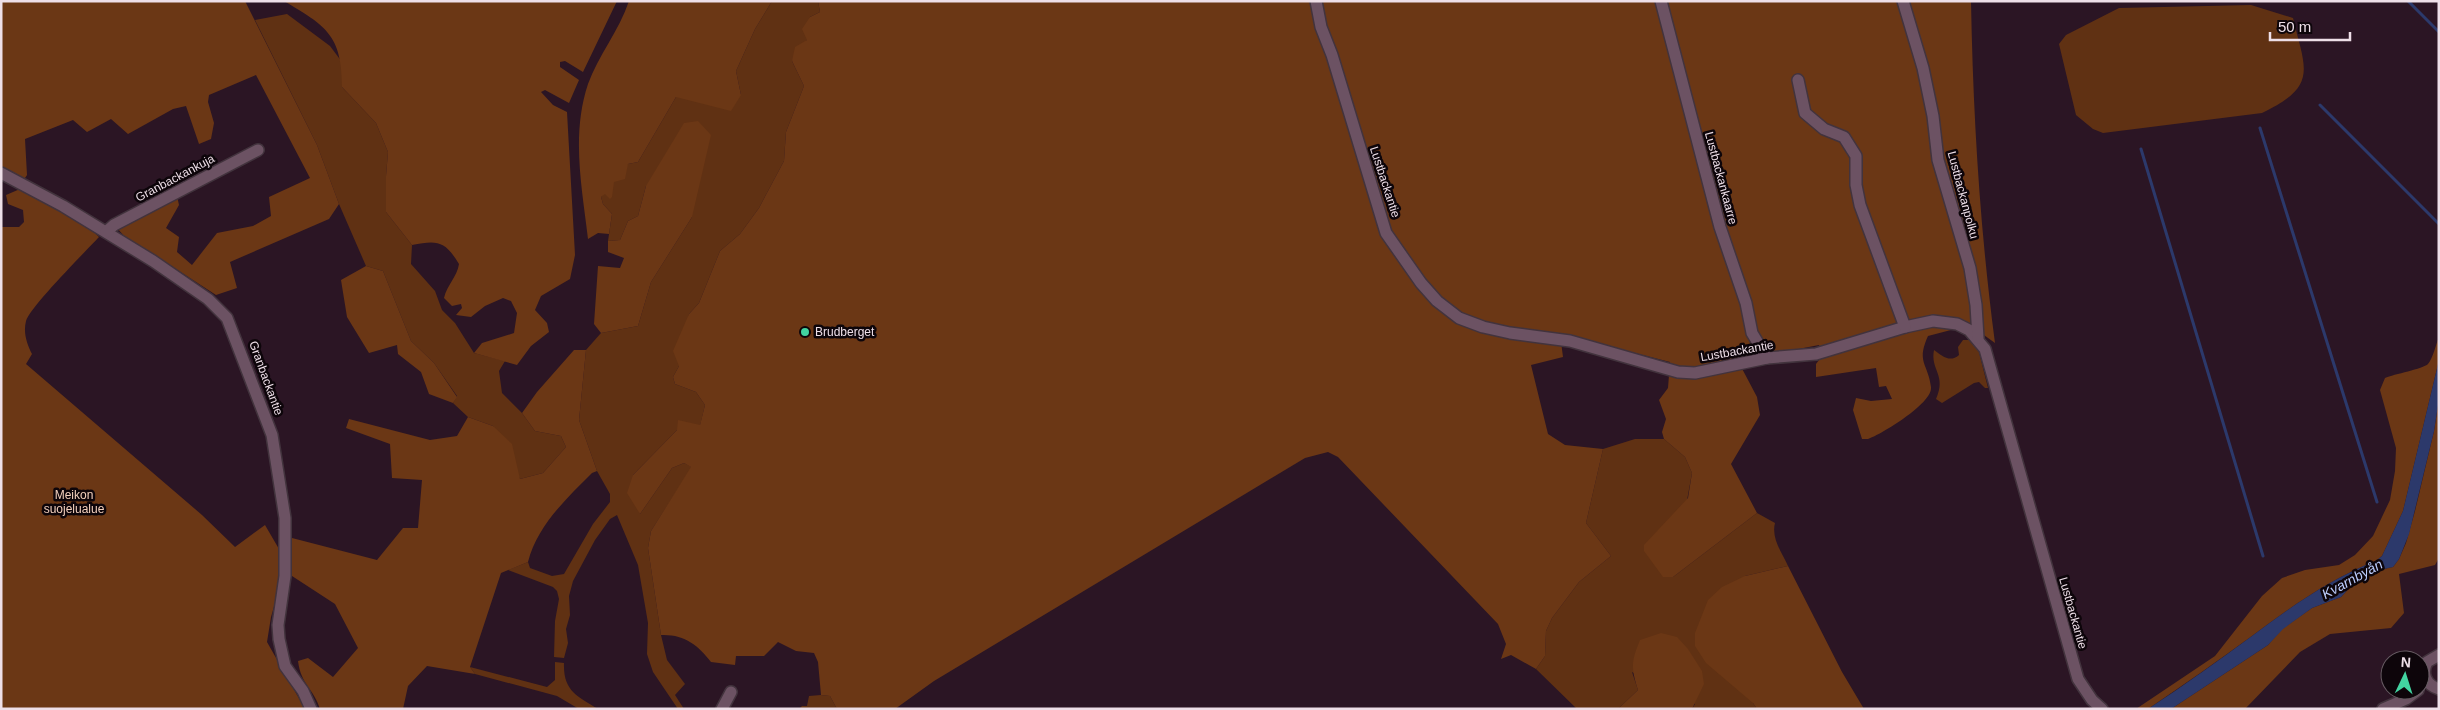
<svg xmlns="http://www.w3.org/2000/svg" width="2440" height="710" font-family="Helvetica,sans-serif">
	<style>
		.green { fill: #603113 }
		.forest { fill: #6b3715 }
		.water { fill: #2c396b }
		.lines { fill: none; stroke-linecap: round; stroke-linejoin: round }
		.stream { stroke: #2c396b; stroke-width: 3 }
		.street-casing { stroke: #42333d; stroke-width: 14 }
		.street { stroke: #6c5263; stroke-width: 11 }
		.poi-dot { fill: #42d4a1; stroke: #0d050a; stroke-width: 2 }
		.labels { text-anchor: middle; stroke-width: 5; stroke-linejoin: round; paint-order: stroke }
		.street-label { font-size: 12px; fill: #eedfe8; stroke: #0d050a }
		.poi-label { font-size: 12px; fill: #eedfe8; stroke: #0d050a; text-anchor: start }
		.park-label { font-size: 12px; fill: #f4d1be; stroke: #0d050a }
		.water-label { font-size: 14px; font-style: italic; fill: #bacbfb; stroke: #0d050a }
	</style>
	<rect width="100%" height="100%" fill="#2b1524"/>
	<!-- green -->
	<g class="green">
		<path d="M772,1H818L820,12L810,17L807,40L792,61L804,86L786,132L784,161L759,208L740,234L720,251L699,303L689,314L679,366L673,377L675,384L696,392L705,405L700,426L677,430L633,475L640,514L672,468L684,463L692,467L651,531L648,548L661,635L667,660L685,684L675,695L684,709H678L653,672L647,654L648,623L638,565L617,515L610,519L595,540L573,581L569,596L570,615L566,629L568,643L564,658L554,657L555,621L559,599L557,591L553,587L508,570L528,562L530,568L552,576L564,574L593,524L610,502V494L597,471L579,420L586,350L601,333L638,326L651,282L692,217L646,186L638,216L628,221L620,240L608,241L612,214L603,204L601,197L628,164L638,162L676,97L741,95L736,71L755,29Z"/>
		<path d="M2251,5L2293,18C2305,69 2319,86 2262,113L2103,133L2093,129L2076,115L2059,44L2066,35L2119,8Z"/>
		<path d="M287,14L330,46L342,62V87L376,123L388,152L386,176V212L412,245L411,264L435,291L442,310L455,323L474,353L505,361L499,371L502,393L522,413L535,431L561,436L566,447L543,473L520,479L493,426L468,417L453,403L457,396L434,363L411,341L383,271L366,266L339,204L317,145L255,20Z"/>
		<path d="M1963,340H1971L1979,352L1988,388H1985L1979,382L1974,383L1942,403L1936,399C1947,375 1930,370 1934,350C1942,356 1950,363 1959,355L1958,347Z"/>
		<path d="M1635,439H1664L1685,457L1692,473L1673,577L1757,513L1775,523C1771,538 1782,553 1788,566L1745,576L1753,703L1757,709H1692L1695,704L1632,672L1638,690L1618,709H1577L1536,669L1545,656L1546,631L1552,618L1579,582L1611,556L1586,523L1603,449Z"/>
		<path d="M555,662L564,663C563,691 577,696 598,709H579L557,696L475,674L470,667L547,687L555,680Z"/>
		<path d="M821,695L830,696L837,709H799L802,706H807L809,696Z"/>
	</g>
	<!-- forest -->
	<g class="forest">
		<path d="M1,1H245L317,145L339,204L329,219L230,262L237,288L216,295L159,258L133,246L117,228L177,196L179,205L166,228L179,237L177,252L192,265L217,233L253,226L271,216L269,197L310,178L256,75L209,95L208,102L214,123L211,139L199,144L186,106L173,109L128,134L111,119L87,132L73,120L25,139L27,175L23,181L1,166Z"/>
		<path d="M284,1H617L583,72L565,61L560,62V67L579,80L569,103L545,90L541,92L553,105L567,112L575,255L570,279L541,296L535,310L547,323L549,332L531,346L517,365L474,353L482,343L514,333L517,313L511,301L503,298L485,306L471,317L456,315L462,308L461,304L452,306L444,298C447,285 457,277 459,264C445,241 438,240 412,245L386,212V176L388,152L376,123L342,87C342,35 326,26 284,1Z"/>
		<path d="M629,1H772L755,29L736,71L741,95L731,111L676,97L638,162L628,164L625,179L614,182L612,197L610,199L605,194L601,197L603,204L612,214L609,234L598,233L588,239C582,187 571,135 588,84C598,56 619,31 629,1Z"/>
		<path d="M818,1H1971C1973,115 1980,230 1995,343L1970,325L1928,336C1916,363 1928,363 1931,387C1933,403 1882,434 1868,439H1862L1853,410L1856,398L1871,401L1892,399L1886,386L1879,387L1876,368L1816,377V364L1822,356L1819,345L1738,361L1757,397L1760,415L1731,464L1757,513L1673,577H1663L1644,551V545L1688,498L1692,473L1685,457L1664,439L1662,432L1666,419L1659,400L1668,388L1670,362L1560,334L1563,357L1531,365L1548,434L1565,445L1603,449L1586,523L1611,556L1579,582L1552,618L1546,631L1545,656L1536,669L1511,655L1501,659L1506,644L1498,624L1338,457L1328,452L1305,458L934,681L895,709H837L830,696L821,695L818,662L814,653L796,651L778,642L764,656H736L735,665L711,662C698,645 684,634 661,635L648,548L651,531L691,467L684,463L672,468L640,514L627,493L633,475L677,430L678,420L700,425L705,405L696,392L675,384L673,377L679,366L673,351L689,314L699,303L720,251L740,234L759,208L784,161L786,132L804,86L792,61L795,47L807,40L802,29L810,17L820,12Z"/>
		<path d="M698,121L711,135L692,217L651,282L638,326L601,333L594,324L598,266L620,268L624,258L608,252V241L620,240L628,221L638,216L646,186L684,123Z"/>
		<path d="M20,189L89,227L99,237C86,251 30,307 26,321C23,333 27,344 32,354L26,364L202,515L235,547L265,525L279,549L281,582L271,617L267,642L305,709H1V227H19L24,222L23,210L8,204L6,195Z"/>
		<path d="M366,266L383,271L411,341L434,363L457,397L453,403L429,394L421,372L398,354L397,345L369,353L347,317L341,280Z"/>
		<path d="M2439,337V360L2403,511L2382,556L2376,561C2331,578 2291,607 2252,636C2218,661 2183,685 2148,709H2136L2215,656L2262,596L2282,578L2305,570L2339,565L2355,555L2373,536L2390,500L2395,471L2396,448L2380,390L2385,378C2394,374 2423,369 2428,364C2433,358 2436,344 2439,337Z"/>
		<path d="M574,350H586L579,420L597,471L592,473C566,499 537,526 528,562L501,573L470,667L475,674L427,666L408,686L403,709H320C314,689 301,685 298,661L308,658L333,677L358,648L335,604L292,576V538L377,560L403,528H418L422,480L392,478L390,444L346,428L349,419L430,440L457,436L468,417L493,426L512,444L520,479L543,473L566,447L561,436L535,431L522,413L537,392Z"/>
		<path d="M2439,399V558L2435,565L2399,574L2404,613L2391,628L2330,634L2300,652L2245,709H2171L2268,645L2282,629L2312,608L2341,597L2354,583L2374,571L2393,567L2399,559L2406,543L2415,511L2434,431Z"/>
		<path d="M1788,566L1842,672L1864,709H1757L1753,703L1706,663L1695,646V633L1708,600L1722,587L1745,576Z"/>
		<path d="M1661,633L1677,637L1688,649L1702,671L1704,684L1692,709H1618L1638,690C1631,667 1631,662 1640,640Z"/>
	</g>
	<!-- water -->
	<path class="water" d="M2439,360V399L2434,431L2409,534L2399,559L2393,567L2374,571L2354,583L2341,597L2312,608L2283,629L2268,645L2171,709H2148C2183,686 2218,661 2252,636C2291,607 2331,578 2376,561L2382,556L2403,511Z"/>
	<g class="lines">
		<!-- stream -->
		<g class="stream">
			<path d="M2408,1L2439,32"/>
			<path d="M2320,105L2439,224"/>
			<path d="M2260,128L2377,502"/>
			<path d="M2141,149L2263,556"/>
		</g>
		<!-- street casing -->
		<g class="street-casing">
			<g id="street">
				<path d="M1316,1L1321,27L1332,55L1386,233L1421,283L1437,301L1459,318L1483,327L1510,333L1570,341L1678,372L1695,373L1767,358L1816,354L1905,327L1933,321L1957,324L1969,330L1985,349L2078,679L2092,700L2102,709"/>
				<path d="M1661,1L1720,227L1746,303L1752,333L1767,358"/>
				<path d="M1903,1L1923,68L1933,116L1938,160L1970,268L1976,305L1978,338"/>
				<path d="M1798,80L1805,113L1824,129L1844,137L1856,156V185L1860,205L1905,327"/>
				<path d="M1,173L63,206L153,261L208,299L227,318L272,435L285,518V576L278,625L279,639L285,666L303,691L311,709"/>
				<path d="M106,232L114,225L258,150"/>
				<path d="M2439,655L2427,662C2421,674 2426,685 2439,689"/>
				<path d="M722,709L731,692"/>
				<path d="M2383,709L2406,699L2418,690"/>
			</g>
		</g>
		<!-- street -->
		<use href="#street" class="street"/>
	</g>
	<!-- markers -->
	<circle class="poi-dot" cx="805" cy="332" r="5"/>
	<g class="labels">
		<!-- street labels -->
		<g class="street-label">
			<text transform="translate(175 178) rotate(-28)" y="4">Granbackankuja</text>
			<text transform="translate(1721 178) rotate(75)" y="4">Lustbackankaarre</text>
			<text transform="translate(1385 182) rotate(72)" y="4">Lustbackantie</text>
			<text transform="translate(1963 195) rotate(75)" y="4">Lustbackanpolku</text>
			<text transform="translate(1737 351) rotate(-10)" y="4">Lustbackantie</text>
			<text transform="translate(266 378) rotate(70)" y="4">Granbackantie</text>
			<text transform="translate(2073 613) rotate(74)" y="4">Lustbackantie</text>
		</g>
		<!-- poi labels -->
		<g class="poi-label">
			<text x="815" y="336">Brudberget</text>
		</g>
		<!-- park labels -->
		<g class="park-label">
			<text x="74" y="499">Meikon<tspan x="74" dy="14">suojelualue</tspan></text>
		</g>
		<!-- water labels -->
		<g class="water-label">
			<text transform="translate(2352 579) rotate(-29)" y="5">Kvarnbyån</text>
		</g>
	</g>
	<!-- border -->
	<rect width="2440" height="710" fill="none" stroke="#eedfe8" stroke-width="5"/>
	<!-- north arrow -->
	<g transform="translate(2405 675) rotate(4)"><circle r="24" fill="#0d050a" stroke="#675c63"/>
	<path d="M0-4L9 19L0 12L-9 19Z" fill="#42d4a1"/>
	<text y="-8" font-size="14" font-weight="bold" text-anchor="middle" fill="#eedfe8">N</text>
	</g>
	<!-- scale -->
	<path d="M2270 32v8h80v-8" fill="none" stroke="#eedfe8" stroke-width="2.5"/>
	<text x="2278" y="32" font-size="15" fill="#eedfe8" stroke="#0d050a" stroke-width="4" paint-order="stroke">50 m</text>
</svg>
